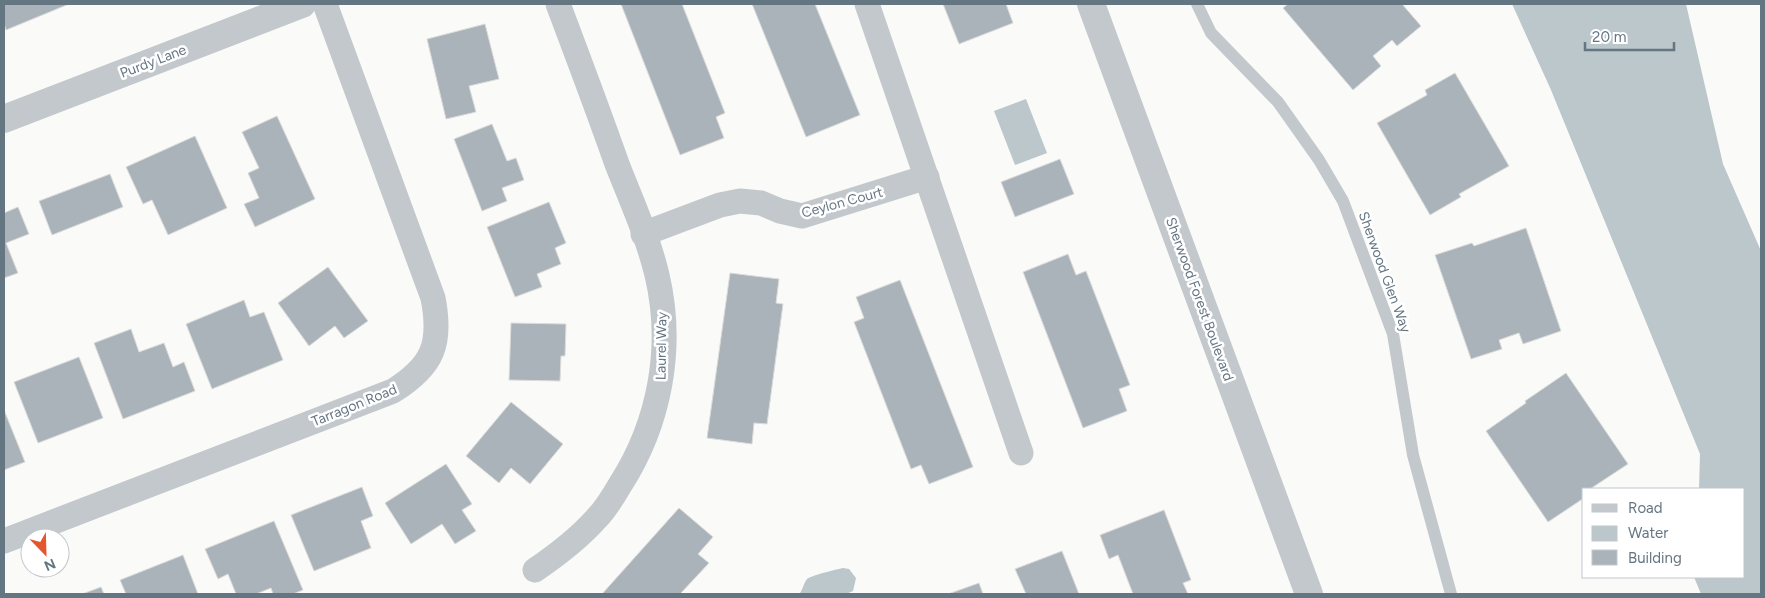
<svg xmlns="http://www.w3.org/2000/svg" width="1765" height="598" font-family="Figtree,sans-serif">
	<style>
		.water { fill: #bbc7cb }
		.building { fill: #aab3b9; stroke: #dcdcda }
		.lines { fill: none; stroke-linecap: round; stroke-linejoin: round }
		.service { stroke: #c3c8cc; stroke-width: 12 }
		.minor { stroke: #c3c8cc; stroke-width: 25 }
		.tertiary { stroke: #c3c8cc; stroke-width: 28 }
		.labels { text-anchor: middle; stroke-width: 5; stroke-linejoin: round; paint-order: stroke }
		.street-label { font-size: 14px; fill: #657683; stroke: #fff }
	</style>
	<rect width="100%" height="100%" fill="#fafaf8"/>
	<!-- water -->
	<g class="water">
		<path d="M1512,4H1686L1723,164L1761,251V594H1701L1694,577H1744V489H1699L1700,454L1551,90Z"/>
		<path d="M1026,99L1047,153L1015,165L994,111Z"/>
		<path d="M843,568L849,569L856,578L853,591L846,594H799C803,590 803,584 807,579C810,576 837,569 843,568Z"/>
	</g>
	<!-- building -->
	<g class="building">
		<path d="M4,4H69L6,30L4,23Z"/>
		<path d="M621,4H682L725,113L716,117L724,138L680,155Z"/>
		<path d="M752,4H815L860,115L806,137Z"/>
		<path d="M943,4H1006L1013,23L959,44Z"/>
		<path d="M1288,4H1402L1421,26L1397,46L1392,40L1373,56L1381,66L1353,90L1283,8Z"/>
		<path d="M485,24L499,79L469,86L476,112L446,119L427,39Z"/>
		<path d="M1455,73L1509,166L1459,194L1461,197L1430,215L1377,123L1427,95L1425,90Z"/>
		<path d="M277,116L315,199L255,227L244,204L259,198L248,173L259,168L242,132Z"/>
		<path d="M492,124L507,161L516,158L524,180L502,188L507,201L482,211L454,139Z"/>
		<path d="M195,136L227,208L168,235L152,200L143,204L126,167Z"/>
		<path d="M1060,159L1074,194L1015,217L1001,182Z"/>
		<path d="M110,174L123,207L52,235L39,201Z"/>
		<path d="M549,202L566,243L555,248L561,264L537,274L542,287L515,297L487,227Z"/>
		<path d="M18,207L29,234L6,243L18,273L4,278V213Z"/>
		<path d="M1526,228L1561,331L1523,344L1519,333L1499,340L1502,349L1471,359L1435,255L1472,243L1474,246Z"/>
		<path d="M1068,254L1076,275L1086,271L1130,385L1119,389L1127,411L1083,428L1023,272Z"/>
		<path d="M328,267L368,321L344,338L335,326L309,346L278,303Z"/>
		<path d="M730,273L779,279L776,303L783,304L767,424L754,423L752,444L707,438Z"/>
		<path d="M900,280L973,467L929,484L921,465L911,469L854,322L864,318L856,297Z"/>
		<path d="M244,300L250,317L264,312L283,360L212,389L186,324Z"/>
		<path d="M511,323L566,324L565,356H561L560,381L509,380Z"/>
		<path d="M131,329L139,352L164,343L173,367L184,362L195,391L123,419L94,343Z"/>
		<path d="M79,357L103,418L38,443L14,382Z"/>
		<path d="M1566,373L1628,464L1590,489H1584V498L1548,522L1486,431L1526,403L1525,401Z"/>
		<path d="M511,402L563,444L530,484L511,468L499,483L466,456Z"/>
		<path d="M4,410L25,462L4,470Z"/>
		<path d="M446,464L472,504L462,510L476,531L455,544L442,524L411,544L385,503Z"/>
		<path d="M362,487L373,516L361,521L371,548L314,571L291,515Z"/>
		<path d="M679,508L713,537L698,554L709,563L680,594H602Z"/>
		<path d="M1164,510L1191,580L1183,583L1188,594H1133L1118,555L1109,559L1100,535Z"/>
		<path d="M274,521L303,590L293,594H273L271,588L256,594H236L228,574L218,579L205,549Z"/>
		<path d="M1062,551L1079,594H1026L1015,569Z"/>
		<path d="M183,555L198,594H126L120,580Z"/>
		<path d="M979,583L983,594H948Z"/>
		<path d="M101,587L104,594H82Z"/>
	</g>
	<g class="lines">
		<!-- service -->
		<path class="service" d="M1197,4L1211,33L1278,102L1319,160L1343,201L1393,334L1413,455L1451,594"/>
		<!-- minor -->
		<g class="minor">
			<path d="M867,4L1021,453"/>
			<path d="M643,234L720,205L740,201L761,203L780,211L802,216L927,177"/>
			<path d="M4,541L393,391C433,366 442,344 433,298L325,4"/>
			<path d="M535,570C557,555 578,539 596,519C606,509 613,497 620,485C660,423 674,347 657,275C648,237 631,200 617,164C598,110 578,57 558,4"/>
		</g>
		<!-- tertiary -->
		<g class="tertiary">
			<path d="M1091,4L1309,594"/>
			<path d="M4,119L302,4"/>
		</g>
	</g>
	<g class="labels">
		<!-- street labels -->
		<g class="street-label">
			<text transform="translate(153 61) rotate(-21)" y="5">Purdy Lane</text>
			<text transform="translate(842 202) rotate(-15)" y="5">Ceylon Court</text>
			<text transform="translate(1385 272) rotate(70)" y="5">Sherwood Glen Way</text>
			<text transform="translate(1200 299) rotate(70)" y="5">Sherwood Forest Boulevard</text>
			<text transform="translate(661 346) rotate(-89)" y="5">Laurel Way</text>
			<text transform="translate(354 405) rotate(-22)" y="5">Tarragon Road</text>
		</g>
	</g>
	<!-- border -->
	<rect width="1765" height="598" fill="none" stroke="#657683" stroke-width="10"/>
	<!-- legend -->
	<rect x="1582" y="488" width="162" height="90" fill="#ffffff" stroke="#c1c8cd"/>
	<rect x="1592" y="504" width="25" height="8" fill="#c3c8cc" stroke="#c1c8cd"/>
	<text x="1628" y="513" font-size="15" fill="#657683">Road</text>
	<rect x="1592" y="526" width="25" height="15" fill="#bbc7cb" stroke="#c1c8cd"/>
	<text x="1628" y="538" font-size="15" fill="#657683">Water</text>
	<rect x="1592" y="550" width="25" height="15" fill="#aab3b9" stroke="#c1c8cd"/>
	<text x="1628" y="563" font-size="15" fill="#657683">Building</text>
	<!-- north arrow -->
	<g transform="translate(45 553) rotate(157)"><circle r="24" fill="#ffffff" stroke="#c1c8cd"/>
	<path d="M0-4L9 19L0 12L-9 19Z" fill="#e4572e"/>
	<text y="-8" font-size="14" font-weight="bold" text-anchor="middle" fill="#657683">N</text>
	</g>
	<!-- scale -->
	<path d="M1585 42v8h89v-8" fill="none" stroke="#657683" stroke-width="2.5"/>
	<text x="1592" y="42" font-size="15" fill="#657683" stroke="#ffffff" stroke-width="4" paint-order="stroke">20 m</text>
</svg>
